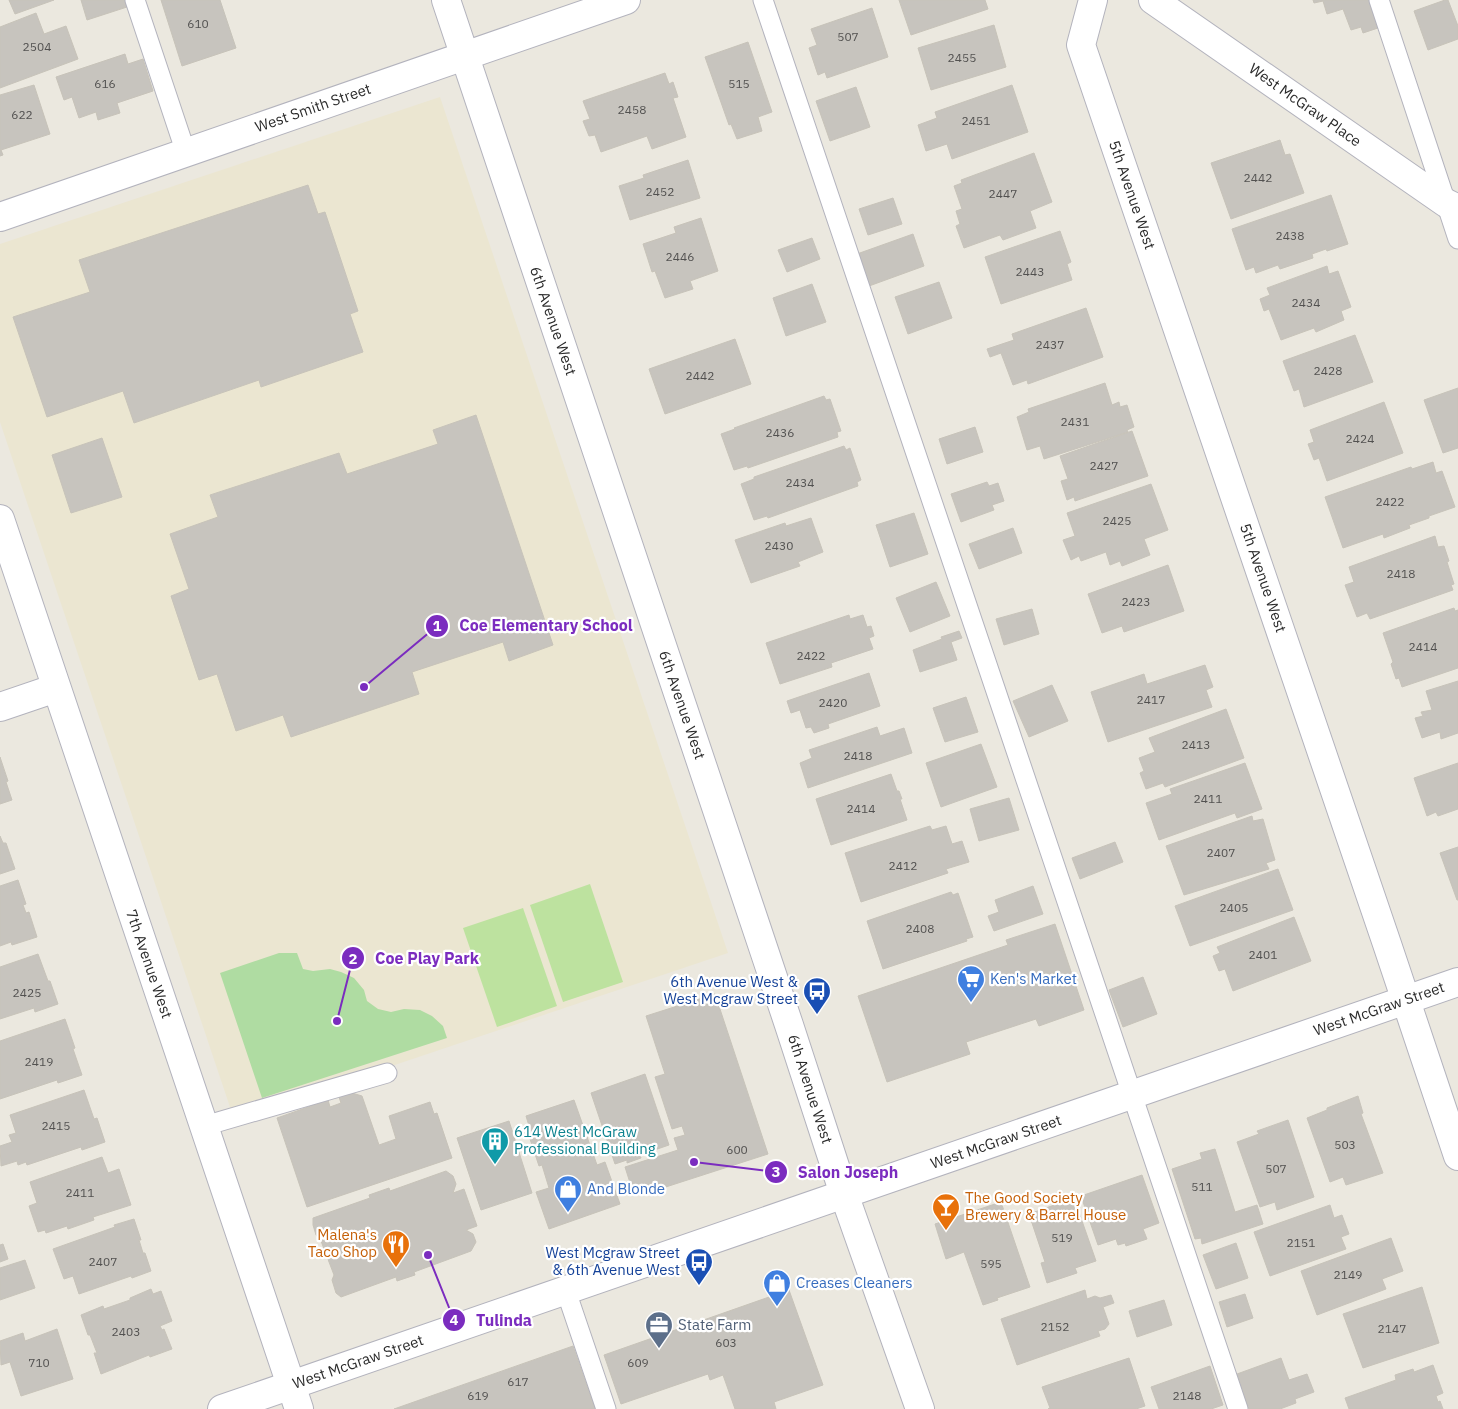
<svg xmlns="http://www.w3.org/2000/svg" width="1458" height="1409" font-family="'IBM Plex Sans',sans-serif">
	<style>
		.education { fill: #ebe6d1 }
		.green { fill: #afdca2 }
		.pitch { fill: #bde29f }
		.building { fill: #c7c4be; stroke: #c7c3b9 }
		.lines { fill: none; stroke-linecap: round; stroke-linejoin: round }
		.lane-casing { stroke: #b3b3bd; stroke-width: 21 }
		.street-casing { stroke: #b3b3bd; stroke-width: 30 }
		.secondary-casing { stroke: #b3b3bd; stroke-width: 30 }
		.lane { stroke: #fff; stroke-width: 19 }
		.street { stroke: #fff; stroke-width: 28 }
		.secondary { stroke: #fff; stroke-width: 28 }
		.labels { text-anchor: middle; stroke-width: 4.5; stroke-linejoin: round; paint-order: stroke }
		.number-label { font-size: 12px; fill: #525150 }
		.street-label { font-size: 15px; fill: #2b2b2b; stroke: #fff }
		.shop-label { font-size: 15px; fill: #366cbe; stroke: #fff; text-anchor: start }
		.transit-label { font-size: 15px; fill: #164399; stroke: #fff; text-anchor: end }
		.culture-label { font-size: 15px; fill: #0d838f; stroke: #fff; text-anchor: start }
		.food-label { font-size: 15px; fill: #c56008; stroke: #fff; text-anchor: start }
		.service-label { font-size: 15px; fill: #4e5e75; stroke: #fff; text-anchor: start }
		.leader { fill: none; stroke: #7b2cbf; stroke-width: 2 }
		.callout-dot { fill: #7b2cbf; stroke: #fff; stroke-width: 2 }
		.mark-label { font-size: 15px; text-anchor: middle; font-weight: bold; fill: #fff }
		.callout-label { font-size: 16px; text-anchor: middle; font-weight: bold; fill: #7b2cbf; stroke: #fff; stroke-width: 4.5; stroke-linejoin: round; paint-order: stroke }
	</style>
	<rect width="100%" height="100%" fill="#ebe8df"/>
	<!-- education -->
	<path class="education" d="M440,97L728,953L234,1119L0,422V244Z"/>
	<!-- green -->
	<path class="green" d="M279,953H297L303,969L313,971L330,969L341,972L354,978L364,990L367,1001L378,1009L391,1012L404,1009L420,1010L432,1016L443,1026L447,1038L262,1098L220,973Z"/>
	<!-- pitch -->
	<g class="pitch">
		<path d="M590,884L623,982L563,1002L530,905Z"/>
		<path d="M523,908L557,1006L497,1027L463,928Z"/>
	</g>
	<!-- building -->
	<g class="building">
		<path d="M9,0H54L15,14Z"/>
		<path d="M81,0H125L127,7L87,20Z"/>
		<path d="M161,0H220L236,48L182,66Z"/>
		<path d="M899,0H985L988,9L911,35Z"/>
		<path d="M1313,0H1373L1381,22L1376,24L1378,28L1363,33L1361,27L1351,30L1343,9L1327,14L1323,1L1314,3Z"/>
		<path d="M1445,0H1448L1458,26V39L1428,50L1414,11Z"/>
		<path d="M872,8L888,57L827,78L825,72L818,75L809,48L817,45L811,29Z"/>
		<path d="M36,13L44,34L66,26L78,59L0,88V27Z"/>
		<path d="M994,25L1006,67L931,90L918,48Z"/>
		<path d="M748,42L772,112L758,117L762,131L737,139L731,124L729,125L705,57Z"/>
		<path d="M125,54L128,64L143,59L153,91L117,103L120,113L98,120L96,112L79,118L72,97L64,100L56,77Z"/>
		<path d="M665,73L669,84L673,82L678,97L673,98L686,137L652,149L647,136L601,152L595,135L589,136L583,121L590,119L583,101Z"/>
		<path d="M34,85L50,134L1,150L3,155L0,156V95Z"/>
		<path d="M1012,85L1028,132L952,159L947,144L926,151L918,125L937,118L935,112Z"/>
		<path d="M856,87L870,127L830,141L816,101Z"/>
		<path d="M1280,140L1285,155L1290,154L1304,193L1231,219L1211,163Z"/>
		<path d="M1034,153L1052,202L1030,211L1036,228L1003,240L1000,235L964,248L956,226L960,224L956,211L962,209L954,186L962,183L961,180Z"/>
		<path d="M688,160L700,198L630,220L619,186L644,178L643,175Z"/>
		<path d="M308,185L318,214L325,212L358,311L350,314L363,352L261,387L259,380L134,423L123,391L47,417L13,317L90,292L79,260Z"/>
		<path d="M1331,195L1348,244L1327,251L1326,249L1312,254L1313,258L1280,269L1278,265L1256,273L1254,267L1246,270L1232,229Z"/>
		<path d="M893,198L902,224L868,235L859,209Z"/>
		<path d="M701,218L718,271L690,281L693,289L665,298L655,271L652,272L643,244L676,233L674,227Z"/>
		<path d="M1060,231L1071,262L1067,264L1072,280L1001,304L985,257Z"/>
		<path d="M913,234L924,266L869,286L857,254Z"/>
		<path d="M812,238L820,259L787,272L778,250Z"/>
		<path d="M1327,266L1329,274L1338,271L1351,307L1341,311L1344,320L1316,332L1314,328L1281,340L1269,309L1264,311L1260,299L1270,295L1267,288Z"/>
		<path d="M939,282L952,318L908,334L895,297Z"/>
		<path d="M812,284L826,322L786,336L773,298Z"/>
		<path d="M1086,308L1103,357L1028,384L1027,380L1013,385L1001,353L990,357L987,349L1014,340L1012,334Z"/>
		<path d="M1355,335L1373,382L1304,407L1299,389L1294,391L1283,361Z"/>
		<path d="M735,339L751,384L665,414L649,369Z"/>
		<path d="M1105,383L1112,405L1119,402L1120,407L1127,405L1134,427L1127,430L1128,432L1044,459L1040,446L1027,450L1017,417L1029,412L1028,409Z"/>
		<path d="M1458,388V448L1443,453L1424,400Z"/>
		<path d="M824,396L826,400L830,399L841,431L837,432L838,437L748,468L747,466L734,470L721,434L735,429L734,428Z"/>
		<path d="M1384,402L1403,453L1327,481L1319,458L1314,460L1308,444L1314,442L1310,430Z"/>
		<path d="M476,415L553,645L509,661L503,642L412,672L419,694L291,737L283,715L236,731L217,674L199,680L171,596L189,589L170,534L218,517L210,495L339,453L347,474L438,444L433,430Z"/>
		<path d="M975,427L983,452L947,464L939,439Z"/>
		<path d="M1132,431L1148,476L1075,501L1074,497L1067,500L1061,481L1068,479L1060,456Z"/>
		<path d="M102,438L122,497L71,513L52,455Z"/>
		<path d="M844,446L846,450L850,448L861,480L857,482L858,486L768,518L767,516L754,520L741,484L754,479V477Z"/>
		<path d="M1433,462L1436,473L1442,471L1455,507L1429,516V518L1409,525L1410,528L1384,538L1383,534L1343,548L1325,497L1411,467L1412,469Z"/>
		<path d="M987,482L989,486L998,483L1004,501L992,505L994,510L961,522L951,494Z"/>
		<path d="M1151,484L1168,530L1144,539L1150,555L1122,566L1120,561L1110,565L1106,552L1081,561L1079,556L1071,560L1063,540L1075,536L1067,513Z"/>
		<path d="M914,513L928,554L890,567L876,525Z"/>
		<path d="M811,518L823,552L798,562L800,566L751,583L735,540L785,523L786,526Z"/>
		<path d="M1013,528L1022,553L979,569L969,544Z"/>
		<path d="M1435,536L1438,547L1444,546L1449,561L1447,562L1454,584L1451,585L1453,590L1370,619L1367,613L1357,617L1345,585L1354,582L1349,567Z"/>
		<path d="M1168,565L1184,611L1124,632L1122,626L1102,633L1088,594Z"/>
		<path d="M936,582L950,616L910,632L896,598Z"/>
		<path d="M1454,608L1455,611L1458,610V668L1402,687L1399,678L1396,679L1391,664L1393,662L1383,633Z"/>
		<path d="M1032,609L1039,634L1004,645L996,619Z"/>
		<path d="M849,615L850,619L863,615L867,627L871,626L874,636L869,638L873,649L831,663L832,667L780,684L766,643Z"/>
		<path d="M959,631L962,638L951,642L957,660L920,672L913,650L942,639L941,637Z"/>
		<path d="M1205,665L1213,687L1206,690L1212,707L1108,742L1091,692L1144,674L1147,684Z"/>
		<path d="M869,673L880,706L828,724L829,728L814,733L811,727L806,728L800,710L791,713L787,701Z"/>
		<path d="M1458,681V733L1441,739L1440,732L1422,738L1415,718L1423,716L1421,712L1432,710L1426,691Z"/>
		<path d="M1052,685L1068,721L1029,737L1013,701Z"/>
		<path d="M966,697L978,732L945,742L933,708Z"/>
		<path d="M1226,709L1244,758L1165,787L1163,783L1146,789L1140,773L1144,771L1139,758L1155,752L1149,738Z"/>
		<path d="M877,727L880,736L904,728L912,753L808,788L800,763L812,758L809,750Z"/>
		<path d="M981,744L997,787L941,807L926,763Z"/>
		<path d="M0,757L8,781L6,782L12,800L0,804Z"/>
		<path d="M1245,763L1262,809L1237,818L1235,813L1159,840L1146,803L1172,794L1170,789Z"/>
		<path d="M1458,763V809L1438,816L1436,812L1427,816L1414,778Z"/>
		<path d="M891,774L897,791H899L902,799H900L907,820L831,845L816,799Z"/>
		<path d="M1009,798L1019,830L979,841L970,809Z"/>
		<path d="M1252,816L1253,821L1263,819L1275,860L1266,863L1269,869L1184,895L1166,846Z"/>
		<path d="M930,826L932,830L946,826L952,844L962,841L969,862L946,869L948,873L861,902L845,853Z"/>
		<path d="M0,836L3,843H6L15,869L0,874Z"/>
		<path d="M1115,842L1123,862L1080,879L1072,858Z"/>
		<path d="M1458,847V900H1457L1440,853Z"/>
		<path d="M1278,869L1293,910L1190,946L1175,906Z"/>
		<path d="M18,880L26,904L23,905L26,913L29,912L37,937L12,945L11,942L0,946V886Z"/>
		<path d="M1033,886L1043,914L994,931L988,916L999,912L995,900Z"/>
		<path d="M951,892L953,895L958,893L973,937L966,939L967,941L883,969L867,921Z"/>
		<path d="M1294,917L1311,961L1233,991L1225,969L1219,971L1213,956L1220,953L1217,947Z"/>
		<path d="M1055,924L1084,1010L1039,1026L1036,1019L966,1042L970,1054L887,1082L858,996L1008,945L1006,940Z"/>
		<path d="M38,954L48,981H50L58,1004L35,1012L34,1008L0,1019V967Z"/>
		<path d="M1143,977L1157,1014L1123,1027L1109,990Z"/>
		<path d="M715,994L768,1154L641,1195L632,1189L625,1167L678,1150L674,1138L685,1135L682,1126L672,1129L655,1077L665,1074L646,1016Z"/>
		<path d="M65,1019L75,1048L73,1049L82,1075L58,1083L57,1080L0,1099V1041Z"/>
		<path d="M645,1074L669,1145L640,1155L641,1158L627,1163V1160L615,1164L591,1093Z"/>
		<path d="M84,1090L94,1119L97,1118L105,1142L82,1150L81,1147L27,1165L26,1162L18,1165L17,1161L1,1166L0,1146L12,1142L9,1135L16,1133L10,1115Z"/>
		<path d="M352,1093L362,1096L379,1145L396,1139L389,1116L430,1102L434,1114L437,1113L452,1158L307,1207L277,1118L328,1100L330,1107L341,1103L339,1097Z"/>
		<path d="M1358,1096L1363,1113L1361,1114L1383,1173L1346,1185L1343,1177L1330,1182L1307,1118L1327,1110V1108Z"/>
		<path d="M574,1100L597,1165L605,1162L620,1204L549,1229L536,1192L549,1188L542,1165L539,1166L527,1130L530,1129L526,1116Z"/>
		<path d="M1288,1120L1314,1197L1277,1210L1275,1202L1260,1207L1237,1142L1259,1134L1257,1131Z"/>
		<path d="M509,1121L532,1193L481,1210L457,1138Z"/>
		<path d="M1215,1149L1235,1212L1257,1205L1263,1224L1202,1244L1201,1238L1195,1239L1172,1169L1202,1159L1200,1153Z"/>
		<path d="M102,1157L108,1173L119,1169L131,1205L93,1217L94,1220L68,1229L67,1226L46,1233L45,1230L38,1232L29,1206L37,1203L30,1182Z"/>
		<path d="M446,1171L453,1176L456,1184L453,1193L464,1189L477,1226L466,1230L473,1234L476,1242L471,1251L414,1272L415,1275L397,1281L396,1277L341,1297L336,1293L332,1280L334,1275L321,1241L316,1235L313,1225V1218L370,1198L369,1195L389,1188L390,1191Z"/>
		<path d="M1142,1175L1159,1223L1143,1229L1147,1239L1126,1246L1125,1243L1118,1245L1116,1239L1098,1245L1081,1196Z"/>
		<path d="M1074,1198L1096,1261L1075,1268L1077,1273L1047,1283L1041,1263L1045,1262L1029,1214Z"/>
		<path d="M1001,1202L1030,1287L997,1298L998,1300L983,1305L964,1252L946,1259L935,1224Z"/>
		<path d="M1330,1205L1334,1218L1342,1215L1349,1234L1341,1237L1346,1249L1270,1276L1254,1232Z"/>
		<path d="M134,1219L141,1240H139L143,1253H145L151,1271L132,1278L131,1276L79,1294L73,1276L64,1279L53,1249L115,1227L114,1225Z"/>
		<path d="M1391,1238L1403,1271L1382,1279L1386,1289L1317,1315L1301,1271Z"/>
		<path d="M1236,1243L1248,1278L1216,1289L1203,1255Z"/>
		<path d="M3,1244L8,1259L0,1262V1245Z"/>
		<path d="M25,1260L35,1288L0,1300V1268Z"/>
		<path d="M1422,1287L1439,1343L1363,1368L1343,1314Z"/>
		<path d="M151,1289L153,1294L161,1291L172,1321L160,1326L162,1330L164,1329L172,1349L150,1357L149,1355L101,1374L94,1353H97L90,1335H88L81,1315L103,1306L104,1309L130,1300V1298Z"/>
		<path d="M789,1290L823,1385L774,1402L776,1409H735L723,1375L710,1380L708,1374L621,1404L604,1355Z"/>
		<path d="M1085,1290L1087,1299L1095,1296L1100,1298L1111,1295L1114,1303L1103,1307L1109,1324L1105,1329L1098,1331L1100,1336L1017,1365L1001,1319Z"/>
		<path d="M1245,1294L1253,1318L1227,1327L1219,1302Z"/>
		<path d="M1164,1300L1172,1325L1137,1337L1129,1311Z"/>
		<path d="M57,1329L73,1379L21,1396L10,1362L1,1365L0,1341L23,1333L25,1341Z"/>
		<path d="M573,1346L595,1409H394Z"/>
		<path d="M1129,1358L1145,1406L1136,1409H1048L1050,1408L1042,1387Z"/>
		<path d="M1281,1358L1289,1380L1307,1374L1314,1392L1295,1399L1296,1403L1280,1409H1249L1237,1374Z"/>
		<path d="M1433,1365L1443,1393L1436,1396L1438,1402L1440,1401L1443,1409H1349L1345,1398L1396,1380L1395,1375L1413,1369L1414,1372Z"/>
		<path d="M1210,1366L1223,1405L1211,1409H1159L1151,1387Z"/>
	</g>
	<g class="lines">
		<!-- lane casing -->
		<g class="lane-casing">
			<g id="lane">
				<path d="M135,0L186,153"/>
				<path d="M763,0L1238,1409"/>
				<path d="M1379,0L1458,239"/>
				<path d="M204,1126L387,1073"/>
				<path d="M566,1291L606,1409"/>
			</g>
		</g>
		<!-- street casing -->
		<g class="street-casing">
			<g id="street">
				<path d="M446,0L789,1025L844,1194"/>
				<path d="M1093,0L1081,45L1387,944L1458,1156"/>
				<path d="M0,217L626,0"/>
				<path d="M0,707L56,688"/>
				<path d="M291,1385L299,1409"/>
			</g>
		</g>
		<!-- secondary casing -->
		<g class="secondary-casing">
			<g id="secondary">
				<path d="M1153,0L1446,203L1458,209"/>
				<path d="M0,519L291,1385"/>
				<path d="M844,1194L920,1409"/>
				<path d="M222,1409L1458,982"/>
			</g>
		</g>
		<!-- lane -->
		<use href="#lane" class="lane"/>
		<!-- street -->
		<use href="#street" class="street"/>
		<!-- secondary -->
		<use href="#secondary" class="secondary"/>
	</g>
	<!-- icons -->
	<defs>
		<g id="supermarket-pin" transform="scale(1.4375)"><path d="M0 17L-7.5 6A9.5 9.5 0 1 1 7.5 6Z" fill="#3f7fe0" stroke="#fff"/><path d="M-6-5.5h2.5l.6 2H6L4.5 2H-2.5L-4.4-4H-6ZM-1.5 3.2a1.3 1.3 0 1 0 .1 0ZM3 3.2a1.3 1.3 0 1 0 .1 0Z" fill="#fff"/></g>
		<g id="bus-pin" transform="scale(1.4375)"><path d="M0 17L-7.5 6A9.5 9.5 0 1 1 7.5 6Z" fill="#1a4fb4" stroke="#fff"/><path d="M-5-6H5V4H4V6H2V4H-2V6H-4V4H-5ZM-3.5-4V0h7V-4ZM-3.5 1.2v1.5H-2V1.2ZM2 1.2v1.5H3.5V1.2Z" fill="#fff"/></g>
		<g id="building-pin" transform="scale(1.4375)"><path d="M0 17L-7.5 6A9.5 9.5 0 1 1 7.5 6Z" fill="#0f9aa8" stroke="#fff"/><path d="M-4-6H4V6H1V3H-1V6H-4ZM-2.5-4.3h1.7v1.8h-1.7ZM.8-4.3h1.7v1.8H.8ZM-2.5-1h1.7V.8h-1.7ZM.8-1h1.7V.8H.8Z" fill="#fff"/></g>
		<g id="shop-pin" transform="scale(1.4375)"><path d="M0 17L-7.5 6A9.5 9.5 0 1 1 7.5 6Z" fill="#3f7fe0" stroke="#fff"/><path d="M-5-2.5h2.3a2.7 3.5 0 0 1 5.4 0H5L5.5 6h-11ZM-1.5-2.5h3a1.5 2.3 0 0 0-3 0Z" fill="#fff"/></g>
		<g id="bar-pin" transform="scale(1.4375)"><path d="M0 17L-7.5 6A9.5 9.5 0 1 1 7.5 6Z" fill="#e8710a" stroke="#fff"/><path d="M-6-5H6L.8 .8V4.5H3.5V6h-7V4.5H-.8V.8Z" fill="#fff"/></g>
		<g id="restaurant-pin" transform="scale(1.4375)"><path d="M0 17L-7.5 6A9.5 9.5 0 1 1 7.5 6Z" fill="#e8710a" stroke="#fff"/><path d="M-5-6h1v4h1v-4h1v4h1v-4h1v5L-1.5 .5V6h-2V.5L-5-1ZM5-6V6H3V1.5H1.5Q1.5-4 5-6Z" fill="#fff"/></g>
		<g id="office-pin" transform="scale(1.4375)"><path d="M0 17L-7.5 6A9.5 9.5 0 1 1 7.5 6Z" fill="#5c6f8a" stroke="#fff"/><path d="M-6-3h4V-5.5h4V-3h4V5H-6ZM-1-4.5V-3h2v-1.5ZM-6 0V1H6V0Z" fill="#fff"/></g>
	</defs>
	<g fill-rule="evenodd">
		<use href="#supermarket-pin" x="971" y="979"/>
		<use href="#bus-pin" x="817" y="991"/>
		<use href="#building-pin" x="495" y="1141"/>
		<use href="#shop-pin" x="568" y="1189"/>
		<use href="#bar-pin" x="946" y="1207"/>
		<use href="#restaurant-pin" x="396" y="1244"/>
		<use href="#bus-pin" x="699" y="1262"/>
		<use href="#shop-pin" x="777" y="1283"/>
		<use href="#office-pin" x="659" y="1325"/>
	</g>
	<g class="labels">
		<!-- number labels -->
		<g class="number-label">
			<text x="198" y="28">610</text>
			<text x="848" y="41">507</text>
			<text x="37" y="51">2504</text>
			<text x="962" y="62">2455</text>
			<text x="105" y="88">616</text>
			<text x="739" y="88">515</text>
			<text x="632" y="114">2458</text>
			<text x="22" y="119">622</text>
			<text x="976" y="125">2451</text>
			<text x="1258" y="182">2442</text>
			<text x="660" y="196">2452</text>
			<text x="1003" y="198">2447</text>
			<text x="1290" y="240">2438</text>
			<text x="680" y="261">2446</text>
			<text x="1030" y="276">2443</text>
			<text x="1306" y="307">2434</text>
			<text x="1050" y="349">2437</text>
			<text x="1328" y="375">2428</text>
			<text x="700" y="380">2442</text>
			<text x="1075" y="426">2431</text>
			<text x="780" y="437">2436</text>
			<text x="1360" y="443">2424</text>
			<text x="1104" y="470">2427</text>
			<text x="800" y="487">2434</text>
			<text x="1390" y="506">2422</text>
			<text x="1117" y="525">2425</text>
			<text x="779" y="550">2430</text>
			<text x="1401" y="578">2418</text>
			<text x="1136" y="606">2423</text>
			<text x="1423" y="651">2414</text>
			<text x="811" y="660">2422</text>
			<text x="1151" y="704">2417</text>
			<text x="833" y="707">2420</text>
			<text x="1196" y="749">2413</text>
			<text x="858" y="760">2418</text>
			<text x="1208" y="803">2411</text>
			<text x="861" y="813">2414</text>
			<text x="1221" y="857">2407</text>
			<text x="903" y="870">2412</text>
			<text x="1234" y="912">2405</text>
			<text x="920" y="933">2408</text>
			<text x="1263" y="959">2401</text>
			<text x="27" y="997">2425</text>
			<text x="39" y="1066">2419</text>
			<text x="56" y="1130">2415</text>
			<text x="1345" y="1149">503</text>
			<text x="737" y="1154">600</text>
			<text x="1276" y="1173">507</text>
			<text x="1202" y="1191">511</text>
			<text x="80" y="1197">2411</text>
			<text x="1062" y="1242">519</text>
			<text x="1301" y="1247">2151</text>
			<text x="103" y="1266">2407</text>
			<text x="991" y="1268">595</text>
			<text x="1348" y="1279">2149</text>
			<text x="1055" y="1331">2152</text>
			<text x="1392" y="1333">2147</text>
			<text x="126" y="1336">2403</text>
			<text x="726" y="1347">603</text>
			<text x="39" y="1367">710</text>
			<text x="638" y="1367">609</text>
			<text x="518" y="1386">617</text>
			<text x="478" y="1400">619</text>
			<text x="1187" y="1400">2148</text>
		</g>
		<!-- street labels -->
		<g class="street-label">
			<text transform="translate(1305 105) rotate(35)" y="5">West McGraw Place</text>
			<text transform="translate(313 108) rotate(-19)" y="5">West Smith Street</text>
			<text transform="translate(1132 195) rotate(71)" y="5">5th Avenue West</text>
			<text transform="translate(553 321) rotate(71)" y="5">6th Avenue West</text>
			<text transform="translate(1263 578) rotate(71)" y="5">5th Avenue West</text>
			<text transform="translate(682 705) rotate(71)" y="5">6th Avenue West</text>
			<text transform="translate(149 964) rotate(71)" y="5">7th Avenue West</text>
			<text transform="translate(1379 1009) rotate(-19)" y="5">West McGraw Street</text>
			<text transform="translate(810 1089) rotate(72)" y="5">6th Avenue West</text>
			<text transform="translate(996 1142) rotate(-19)" y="5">West McGraw Street</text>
			<text transform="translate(358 1362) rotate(-19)" y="5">West McGraw Street</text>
		</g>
		<!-- shop labels -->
		<g class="shop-label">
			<text x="990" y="984">Ken's Market</text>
			<text x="587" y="1194">And Blonde</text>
			<text x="796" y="1288">Creases Cleaners</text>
		</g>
		<!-- transit labels -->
		<g class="transit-label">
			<text x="798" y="987">6th Avenue West &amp;<tspan x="798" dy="17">West Mcgraw Street</tspan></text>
			<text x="680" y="1258">West Mcgraw Street<tspan x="680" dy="17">&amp; 6th Avenue West</tspan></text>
		</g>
		<!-- culture labels -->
		<g class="culture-label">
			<text x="514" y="1137">614 West McGraw<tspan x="514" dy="17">Professional Building</tspan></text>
		</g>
		<!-- food labels -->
		<g class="food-label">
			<text x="965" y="1203">The Good Society<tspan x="965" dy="17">Brewery &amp; Barrel House</tspan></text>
			<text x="377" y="1240" text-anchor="end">Malena's<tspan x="377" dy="17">Taco Shop</tspan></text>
		</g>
		<!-- service labels -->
		<g class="service-label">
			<text x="678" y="1330">State Farm</text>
		</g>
	</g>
	<!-- callouts -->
	<path class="leader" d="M364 687L437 626M337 1021L353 958M694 1162L776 1172M428 1255L454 1320"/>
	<g class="callout-dot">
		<circle cx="364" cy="687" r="5"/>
		<circle cx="337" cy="1021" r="5"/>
		<circle cx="694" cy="1162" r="5"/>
		<circle cx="428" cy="1255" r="5"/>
		<circle cx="437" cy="626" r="12"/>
		<circle cx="353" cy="958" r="12"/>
		<circle cx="776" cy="1172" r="12"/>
		<circle cx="454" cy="1320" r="12"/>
	</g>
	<g class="mark-label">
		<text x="437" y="631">1</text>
		<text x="353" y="964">2</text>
		<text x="776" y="1177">3</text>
		<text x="454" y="1325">4</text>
	</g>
	<g class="callout-label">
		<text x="546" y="631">Coe Elementary School</text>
		<text x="427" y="964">Coe Play Park</text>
		<text x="848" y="1178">Salon Joseph</text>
		<text x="504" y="1326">Tulinda</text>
	</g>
</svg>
